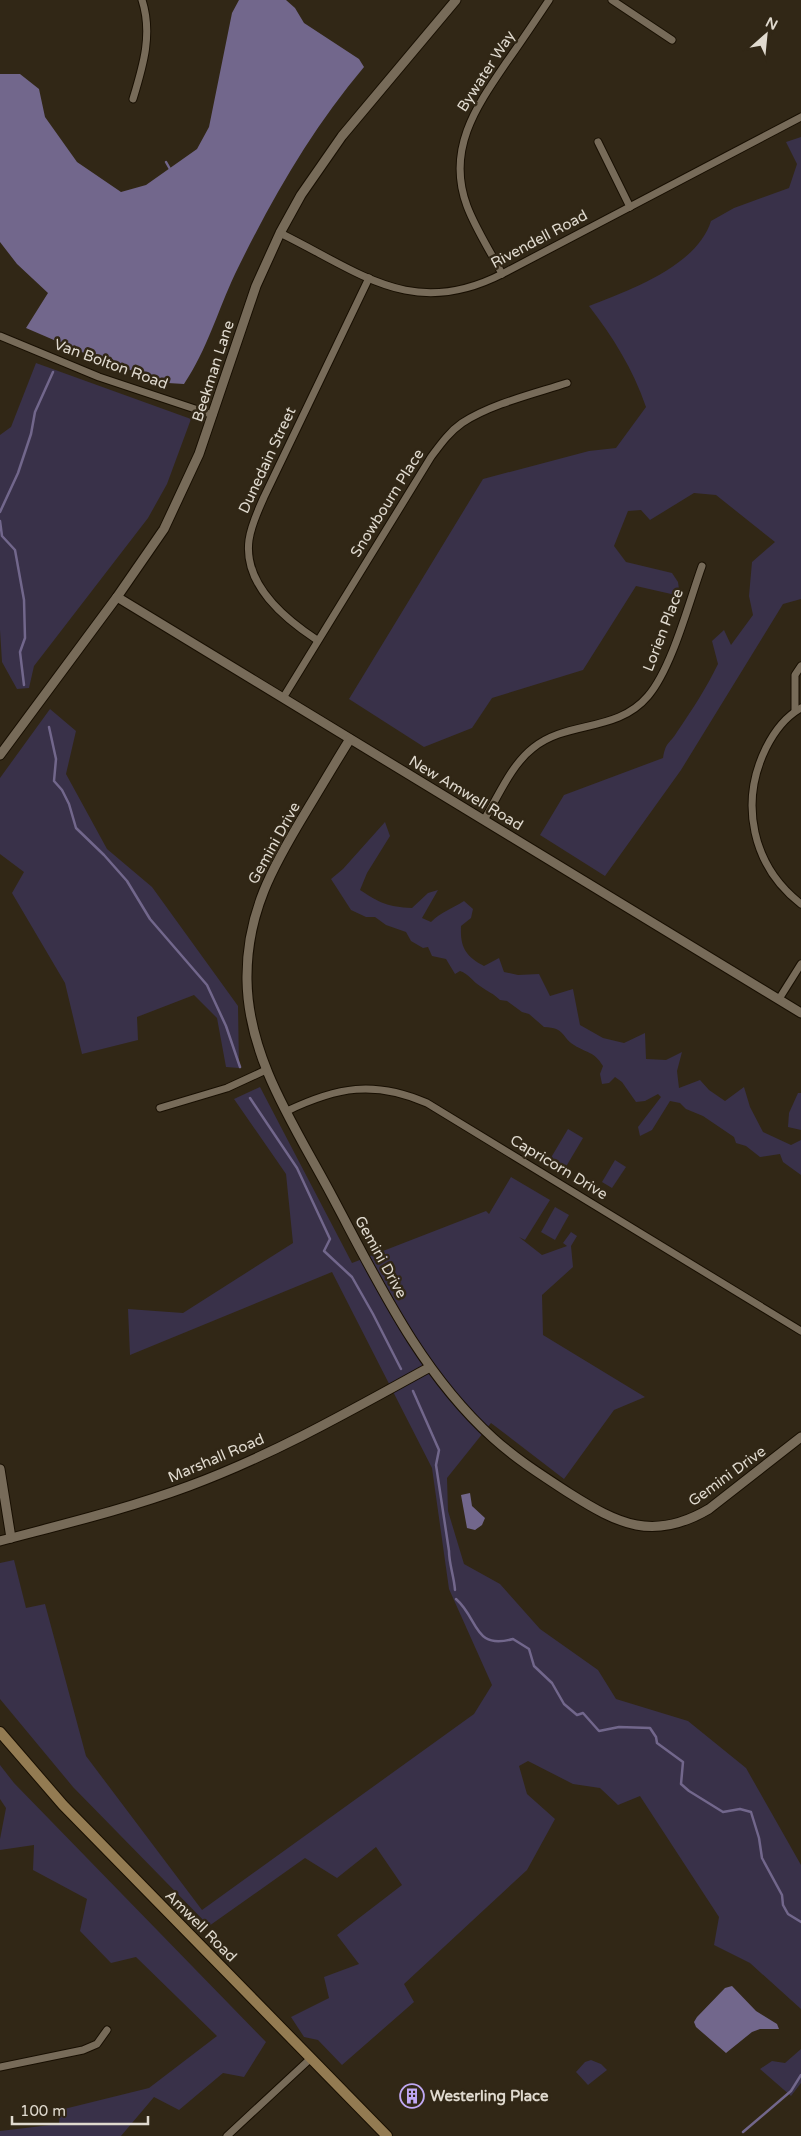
<svg xmlns="http://www.w3.org/2000/svg" width="801" height="2136" font-family="'Varela Round',sans-serif">
	<style>
		.green { fill: #393149 }
		.water { fill: #72678c }
		.lines { fill: none; stroke-linecap: round; stroke-linejoin: round }
		.stream { stroke: #72678c; stroke-width: 2.5 }
		.minor-casing { stroke: #180f02; stroke-width: 9 }
		.tertiary-casing { stroke: #180f02; stroke-width: 11 }
		.secondary-casing { stroke: #180f02; stroke-width: 12 }
		.minor { stroke: #776b59; stroke-width: 7 }
		.tertiary { stroke: #776b59; stroke-width: 9 }
		.secondary { stroke: #937b52; stroke-width: 10 }
		.labels { text-anchor: middle; stroke-width: 5; stroke-linejoin: round; paint-order: stroke }
		.street-label { font-size: 15px; fill: #e0dacf; stroke: #312716 }
		.poi-label { font-size: 15px; font-weight: bold; fill: #e0dacf; stroke: #312716; text-anchor: start }
	</style>
	<rect width="100%" height="100%" fill="#312716"/>
	<!-- green -->
	<g class="green">
		<path d="M801,137V599L783,604L681,770L605,876L540,835L564,795L663,758C666,741 669,745 677,732C692,710 707,687 718,664L712,641L724,630L731,645L753,615L749,596L752,562L775,542L716,495L694,493L650,520L641,510L628,511L614,546L626,562L672,573L678,582L680,596L636,586L583,670L492,698L472,728L424,747L349,699L483,479L589,451L616,448L646,407C633,369 613,337 589,306C630,290 697,266 711,221L734,208L789,188L797,164L786,142Z"/>
		<path d="M36,363L191,419L167,484L148,518L34,666L29,688L17,689L2,662L0,630V435L11,427Z"/>
		<path d="M50,709L76,731L66,774L107,849L152,887L238,1006L239,1068L226,1067L217,1018L194,995L137,1017L138,1040L82,1054L65,983L12,893L24,872L0,854V778Z"/>
		<path d="M385,822L390,836L367,873L360,890C380,903 388,907 412,908L428,893L438,890L422,918L431,922C442,911 452,909 464,901L473,909L471,918L461,926C460,948 466,956 484,966L499,958L504,972L518,975L539,974L550,996L573,989L580,1025L603,1038L624,1043L645,1033L646,1059L666,1060L682,1052L677,1071L679,1088L700,1080L709,1090L725,1101L744,1087L750,1107L763,1132L791,1145L801,1140V1175L783,1162L780,1154L760,1157L746,1146L736,1143L734,1137L703,1116L686,1109L680,1103L670,1101L652,1130L640,1136L638,1127L661,1097L658,1094L645,1101L636,1102L622,1082L615,1077L609,1083L602,1084L600,1074L603,1066C594,1051 586,1053 574,1045C561,1037 566,1028 544,1027L529,1014L522,1012L507,1001L500,1000C493,993 488,992 480,986C472,981 469,974 460,971L455,974L446,959L432,956L428,947L423,948L411,941L406,932L386,925L375,917H366L351,910L331,879L343,869Z"/>
		<path d="M260,1087L352,1263L486,1211L489,1214L511,1177L550,1200L525,1240L519,1237L542,1255L567,1246L563,1243L571,1232L577,1236L571,1246L573,1267L542,1295L543,1335L645,1397L614,1410L564,1479L491,1423L447,1478L448,1511L464,1564L500,1584L540,1629L598,1670L616,1699L688,1721L746,1768L801,1865V2009L750,1963L714,1945L719,1917L640,1796L618,1805L600,1788L573,1784L528,1761L519,1766L527,1794L555,1819L527,1870L404,1984L414,2002L342,2065L318,2040L304,2037L291,2017L329,1998L324,1977L359,1964L337,1935L402,1885L376,1847L337,1878L305,1858L209,1926L73,1787L0,1699V1563L14,1560L26,1608L45,1604L86,1756L202,1910L474,1714L492,1685L449,1589L432,1468L332,1272L130,1355L128,1309L183,1313L293,1243L286,1174L234,1099Z"/>
		<path d="M798,1093H801V1130L788,1127L789,1113Z"/>
		<path d="M568,1129L583,1138L564,1170L549,1161Z"/>
		<path d="M615,1160L626,1167L612,1188L602,1182Z"/>
		<path d="M555,1207L569,1215L555,1240L541,1232Z"/>
		<path d="M0,1765L14,1783L266,2042L244,2077L223,2073L179,2110L154,2097L121,2136H0V2131L59,2124L60,2110L149,2088L217,2036L136,1957L111,1963L80,1931L87,1899L33,1870L34,1845L0,1850V1839L6,1808L0,1799Z"/>
		<path d="M801,2049V2083L791,2096L760,2069L772,2061L785,2063Z"/>
		<path d="M591,2060L601,2064L607,2070L588,2085L576,2072L585,2062Z"/>
	</g>
	<!-- water -->
	<g class="water">
		<path d="M239,0H286L295,8L304,23L359,59L364,67C311,130 271,200 235,274C218,310 207,350 184,384L168,383L98,359L26,328L48,293L17,264L0,242V74H20L39,89L45,117L77,162L121,192L146,185L197,149L209,127L232,13Z"/>
		<path d="M470,1493L472,1506L485,1518L482,1525L475,1530L467,1528L461,1495Z"/>
		<path d="M732,1986L756,2011L777,2024L779,2029H760L752,2032L726,2053L696,2027L694,2022L697,2017L725,1988Z"/>
	</g>
	<g class="lines">
		<!-- stream -->
		<g class="stream">
			<path d="M166,162L170,169"/>
			<path d="M63,347L67,341"/>
			<path d="M0,512L18,473L31,434L35,412L53,372"/>
			<path d="M0,521L2,536L15,550L24,600L25,638L20,652L24,685"/>
			<path d="M49,727L56,759L54,781L62,790L69,804L76,828L104,855L127,881L150,919L207,985L226,1026L240,1067"/>
			<path d="M250,1098L297,1168L330,1239L324,1251L352,1277L373,1314L401,1369"/>
			<path d="M413,1391L439,1450L436,1465L449,1551C449,1564 454,1576 455,1590"/>
			<path d="M456,1599C479,1619 473,1650 513,1639L529,1649L534,1666L552,1683L564,1704L577,1715L583,1713L599,1731L619,1727L650,1728L656,1737L657,1743L683,1762L681,1784L689,1791L723,1812L740,1809L751,1812L759,1838L762,1858L782,1895L783,1905L788,1914L801,1922"/>
			<path d="M743,2132L791,2091L801,2075"/>
		</g>
		<!-- minor casing -->
		<g class="minor-casing">
			<g id="minor">
				<path d="M612,0L672,40"/>
				<path d="M133,99C143,66 153,34 142,0"/>
				<path d="M598,142L630,207"/>
				<path d="M280,233C360,272 412,320 502,274L801,117"/>
				<path d="M502,274C491,252 476,230 467,206C446,150 476,107 506,63C521,42 535,21 549,0"/>
				<path d="M0,336L99,377L213,415"/>
				<path d="M317,640C285,619 243,585 249,540C251,525 258,511 264,497L369,278"/>
				<path d="M283,698L431,457C440,445 449,432 462,423C491,404 533,394 567,383"/>
				<path d="M801,708C785,717 774,732 766,748C739,803 752,866 801,904"/>
				<path d="M795,711V675L801,666"/>
				<path d="M484,820C498,797 511,765 533,748C567,720 617,733 648,696C672,668 689,602 702,566"/>
				<path d="M779,999L801,964"/>
				<path d="M160,1108L227,1088L266,1070"/>
				<path d="M287,1111C337,1087 374,1080 427,1103L801,1331"/>
				<path d="M0,2067L83,2050L97,2044L107,2030"/>
				<path d="M227,2136L310,2059"/>
			</g>
		</g>
		<!-- tertiary casing -->
		<g class="tertiary-casing">
			<g id="tertiary">
				<path d="M117,597L801,1013"/>
				<path d="M350,739C335,763 321,787 307,810C273,866 246,913 247,980C248,1059 296,1128 332,1196C378,1282 420,1372 493,1438C516,1459 543,1476 569,1493C618,1524 653,1542 709,1509L801,1437"/>
				<path d="M0,755L117,597L164,529L199,454L256,286L280,233L301,195L342,136L456,0"/>
				<path d="M0,1469L11,1538"/>
				<path d="M0,1541C64,1524 127,1509 189,1486C273,1455 352,1410 430,1367"/>
			</g>
		</g>
		<!-- secondary casing -->
		<g class="secondary-casing">
			<path id="secondary" d="M0,1732L63,1805L387,2136"/>
		</g>
		<!-- minor -->
		<use href="#minor" class="minor"/>
		<!-- tertiary -->
		<use href="#tertiary" class="tertiary"/>
		<!-- secondary -->
		<use href="#secondary" class="secondary"/>
	</g>
	<!-- icons -->
	<defs>
		<g id="building-ring" transform="scale(1.25)"><circle r="9.5" fill="#312716" stroke="#c0a8f3" stroke-width="1.5"/><path d="M-4-6H4V6H1V3H-1V6H-4ZM-2.5-4.3h1.7v1.8h-1.7ZM.8-4.3h1.7v1.8H.8ZM-2.5-1h1.7V.8h-1.7ZM.8-1h1.7V.8H.8Z" fill="#c0a8f3"/></g>
	</defs>
	<g fill-rule="evenodd">
		<use href="#building-ring" x="412" y="2096"/>
	</g>
	<g class="labels">
		<!-- street labels -->
		<g class="street-label">
			<text transform="translate(486 71) rotate(-57)" y="5">Bywater Way</text>
			<text transform="translate(539 239) rotate(-28)" y="5">Rivendell Road</text>
			<text transform="translate(111 364) rotate(20)" y="5">Van Bolton Road</text>
			<text transform="translate(213 371) rotate(-72)" y="5">Beekman Lane</text>
			<text transform="translate(267 460) rotate(-65)" y="5">Dunedain Street</text>
			<text transform="translate(387 503) rotate(-58)" y="5">Snowbourn Place</text>
			<text transform="translate(663 630) rotate(-69)" y="5">Lorien Place</text>
			<text transform="translate(466 793) rotate(31)" y="5">New Amwell Road</text>
			<text transform="translate(274 843) rotate(-61)" y="5">Gemini Drive</text>
			<text transform="translate(559 1167) rotate(31)" y="5">Capricorn Drive</text>
			<text transform="translate(381 1257) rotate(61)" y="5">Gemini Drive</text>
			<text transform="translate(216 1458) rotate(-23)" y="5">Marshall Road</text>
			<text transform="translate(727 1476) rotate(-36)" y="5">Gemini Drive</text>
			<text transform="translate(201 1926) rotate(45)" y="5">Amwell Road</text>
		</g>
		<!-- poi labels -->
		<g class="poi-label">
			<text x="430" y="2101">Westerling Place</text>
		</g>
	</g>
	<!-- north arrow -->
	<g transform="translate(766 35) rotate(27)" stroke="#312716" stroke-width="4" paint-order="stroke">
	<path d="M0-4L9 19L0 12L-9 19Z" fill="#e0dacf"/>
	<text y="-8" font-size="14" font-weight="bold" text-anchor="middle" fill="#e0dacf">N</text>
	</g>
	<!-- scale -->
	<path d="M12 2116v8h136v-8" fill="none" stroke="#e0dacf" stroke-width="2.5"/>
	<text x="20" y="2116" font-size="15" fill="#e0dacf" stroke="#312716" stroke-width="4" paint-order="stroke">100 m</text>
</svg>
